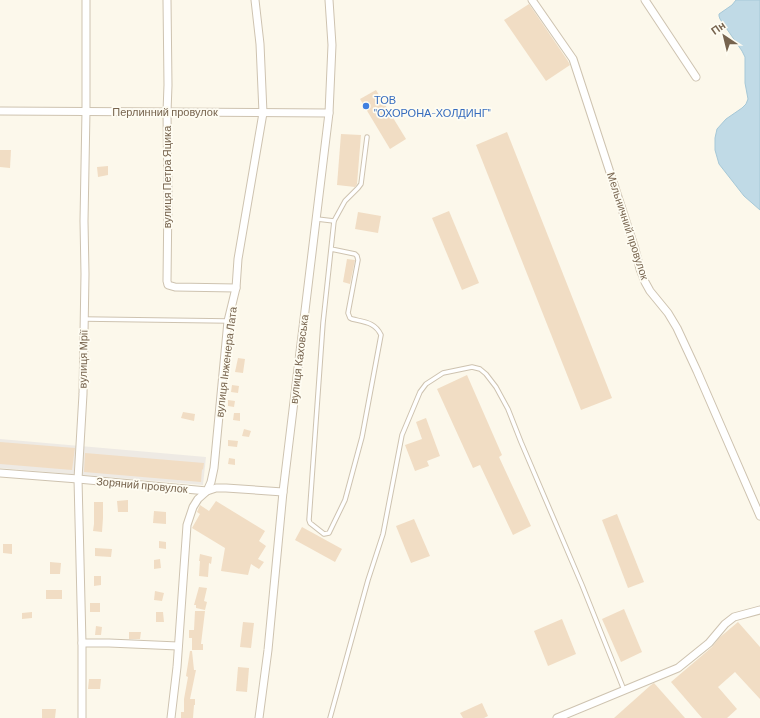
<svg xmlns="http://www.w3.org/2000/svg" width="760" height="718" font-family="Barlow,sans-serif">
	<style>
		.industrial { fill: #eeeae4 }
		.water { fill: #c0dae6; stroke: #a6c8d7 }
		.building { fill: #f1ddc4 }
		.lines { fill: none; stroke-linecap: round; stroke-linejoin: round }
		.lane-casing { stroke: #cec3b0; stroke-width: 5.5 }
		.street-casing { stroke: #cec3b0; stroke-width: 9 }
		.lane { stroke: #fff; stroke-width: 3.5 }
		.street { stroke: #fff; stroke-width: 7 }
		.shop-dot { fill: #3f7fe0; stroke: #fefcf2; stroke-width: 1.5 }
		.labels { text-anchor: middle; stroke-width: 3.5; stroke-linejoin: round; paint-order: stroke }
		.shop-label { font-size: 11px; fill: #366cbe; stroke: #fefcf2; text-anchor: start }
		.street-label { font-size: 11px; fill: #77644e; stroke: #fefcf2 }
	</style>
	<rect width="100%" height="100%" fill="#fcf8eb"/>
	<!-- industrial -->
	<path class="industrial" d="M0,439L206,457L203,485L0,468Z"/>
	<!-- water -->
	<path class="water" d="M736,0H760V210L744,196L719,164L715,150V138L717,129L726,119L742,108L746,104L748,99L745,83V57L742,51L720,19L719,16V14L732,5Z"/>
	<!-- building -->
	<g class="building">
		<path d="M529,4L568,61L570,65L546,81L504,20Z"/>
		<path d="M376,90L406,139L390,149L360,99Z"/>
		<path d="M507,132L612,398L581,410L476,145Z"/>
		<path d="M341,134L361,135L357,184L355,187L337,185Z"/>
		<path d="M0,150H11L10,168L0,167Z"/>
		<path d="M108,166V175L98,177L97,167Z"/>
		<path d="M449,211L479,283L462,290L432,218Z"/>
		<path d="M358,212L381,216L378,233L355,229Z"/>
		<path d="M347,259L355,260L350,284L343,282Z"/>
		<path d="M238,358L245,359L243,373L235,372Z"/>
		<path d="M467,375L502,455L499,457L531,526L513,535L480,465L473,468L437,389Z"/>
		<path d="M232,385L239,386L238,393L231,392Z"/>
		<path d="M228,400L235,401L234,407L228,406Z"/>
		<path d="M183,412L195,414L194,421L181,418Z"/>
		<path d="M234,413H240V421L233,420Z"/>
		<path d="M426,418L440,456L427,461L429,466L415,471L405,445L422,439L416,422Z"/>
		<path d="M244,429L251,431L249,437L242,436Z"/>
		<path d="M228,440L238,441L237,447L228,446Z"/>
		<path d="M0,442L75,448L72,470L0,464Z"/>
		<path d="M85,453L204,463L203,470L202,469L201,482L84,472Z"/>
		<path d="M229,458L235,459V465L228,464Z"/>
		<path d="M128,500V512H118L117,501Z"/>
		<path d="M216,501L265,531L259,541L266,546L258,559L264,562L259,569L251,564L248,575L221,571L225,548L192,528L200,514L197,512L200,505L209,511Z"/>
		<path d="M94,502H103V518L102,532L93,531L94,524Z"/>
		<path d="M154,511L166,512V524L153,523Z"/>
		<path d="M617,514L644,582L628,588L602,520Z"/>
		<path d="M414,519L430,556L411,563L396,526Z"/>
		<path d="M302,527L342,549L335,562L295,540Z"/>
		<path d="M159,541L166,542V549L159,548Z"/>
		<path d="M3,544H12V554L3,553Z"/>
		<path d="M95,548L112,549L111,557L95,556Z"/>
		<path d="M200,554L212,557L211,564L209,563L208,577L199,576L200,561H199Z"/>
		<path d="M160,559L161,568L154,569V560Z"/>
		<path d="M50,562L61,563L60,574H50Z"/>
		<path d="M94,576H101V585L94,586Z"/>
		<path d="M199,587L207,588L204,601L207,602L205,610L196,608V605H194Z"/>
		<rect x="46" y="590" width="16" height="9"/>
		<path d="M155,591L164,593L162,601L154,600Z"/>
		<rect x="90" y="603" width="10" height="9"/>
		<path d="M624,609L642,652L621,662L602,619Z"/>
		<path d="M195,611H205L201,644H203V650H192V638H189V630H194Z"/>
		<path d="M32,612V618L22,619V613Z"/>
		<path d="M156,612H163L164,622H156Z"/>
		<path d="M562,619L576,654L548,666L534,631Z"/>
		<path d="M243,622L254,623L251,648L240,647Z"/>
		<path d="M738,622L760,647V699L735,672L718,687L737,709L727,718H702L671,682L712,647L719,638Z"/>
		<path d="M96,626L102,627L101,635H95Z"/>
		<path d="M129,632H141L140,639H129Z"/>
		<path d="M190,651H192L194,670H196L190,699H195V705H194L193,718H181V712H184V699L188,677L186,676Z"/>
		<path d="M238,667L249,668L247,692L236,691Z"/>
		<path d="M89,679H101L100,689H88Z"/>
		<path d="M654,683L685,718H614L651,685Z"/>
		<path d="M482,703L488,716L484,718H463L460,713Z"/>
		<path d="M42,709H56L55,718H42Z"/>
	</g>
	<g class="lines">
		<!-- lane casing -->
		<g class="lane-casing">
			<g id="lane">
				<path d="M317,219L334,221"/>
				<path d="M331,249L355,254L357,256L358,260L348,313L350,318L352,319C364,322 375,322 381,335L362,437L345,500L329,533L324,534L310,523L309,520L323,323L334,221L345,201L358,188L361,184L367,137"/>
				<path d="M84,319L228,321"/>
				<path d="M330,718L368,580L383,534L402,435L420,392L426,384L443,373L472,367L480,369L486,374L496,387L508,409L521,442L582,585L624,690"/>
			</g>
		</g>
		<!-- street casing -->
		<g class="street-casing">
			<g id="street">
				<path d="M167,0L168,85L167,112L168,197L167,281L168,285L175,287L236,288"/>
				<path d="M532,0L573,59L635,249L640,269L645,282L650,291L668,313L677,328L697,371L760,516"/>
				<path d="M645,0L696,77"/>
				<path d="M0,111L329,113"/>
				<path d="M0,473L78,479L207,491L216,488H226L283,492"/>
				<path d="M82,643H109L178,646"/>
				<path d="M82,718V643L78,479L83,394L85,274L84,221L86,111V0"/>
				<path d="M171,718L177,667L187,525L193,507L198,499L207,491L211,482L214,468L228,321L236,288L238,259L263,113L260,44L255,0"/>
				<path d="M259,718L268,650L283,492L329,113L332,45L329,0"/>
				<path d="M557,718L678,668L709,643L725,624L734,617L760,610"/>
			</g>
		</g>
		<!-- lane -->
		<use href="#lane" class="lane"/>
		<!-- street -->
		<use href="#street" class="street"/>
	</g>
	<!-- markers -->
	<circle class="shop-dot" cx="366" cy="106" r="4"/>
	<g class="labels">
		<!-- shop labels -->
		<g class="shop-label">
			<text x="374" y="104">ТОВ<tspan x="374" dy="13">"ОХОРОНА-ХОЛДИНГ"</tspan></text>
		</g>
		<!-- street labels -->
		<g class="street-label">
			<text x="165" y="116">Перлинний провулок</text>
			<text transform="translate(167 177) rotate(-90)" y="4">вулиця Петра Яцика</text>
			<text transform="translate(628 226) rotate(72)" y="4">Мельничний провулок</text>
			<text transform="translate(83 359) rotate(-89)" y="4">вулиця Мрії</text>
			<text transform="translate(299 359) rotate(-83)" y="4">вулиця Каховська</text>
			<text transform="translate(226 362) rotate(-83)" y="4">вулиця Інженера Лата</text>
			<text transform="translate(142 485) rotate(5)" y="4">Зоряний провулок</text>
		</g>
	</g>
	<!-- north arrow -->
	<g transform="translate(724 36) rotate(325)" stroke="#fefcf2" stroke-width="3" paint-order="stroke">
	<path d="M0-3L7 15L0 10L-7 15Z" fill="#77644e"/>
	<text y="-6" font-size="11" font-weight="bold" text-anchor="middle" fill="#77644e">Пн</text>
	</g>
</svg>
